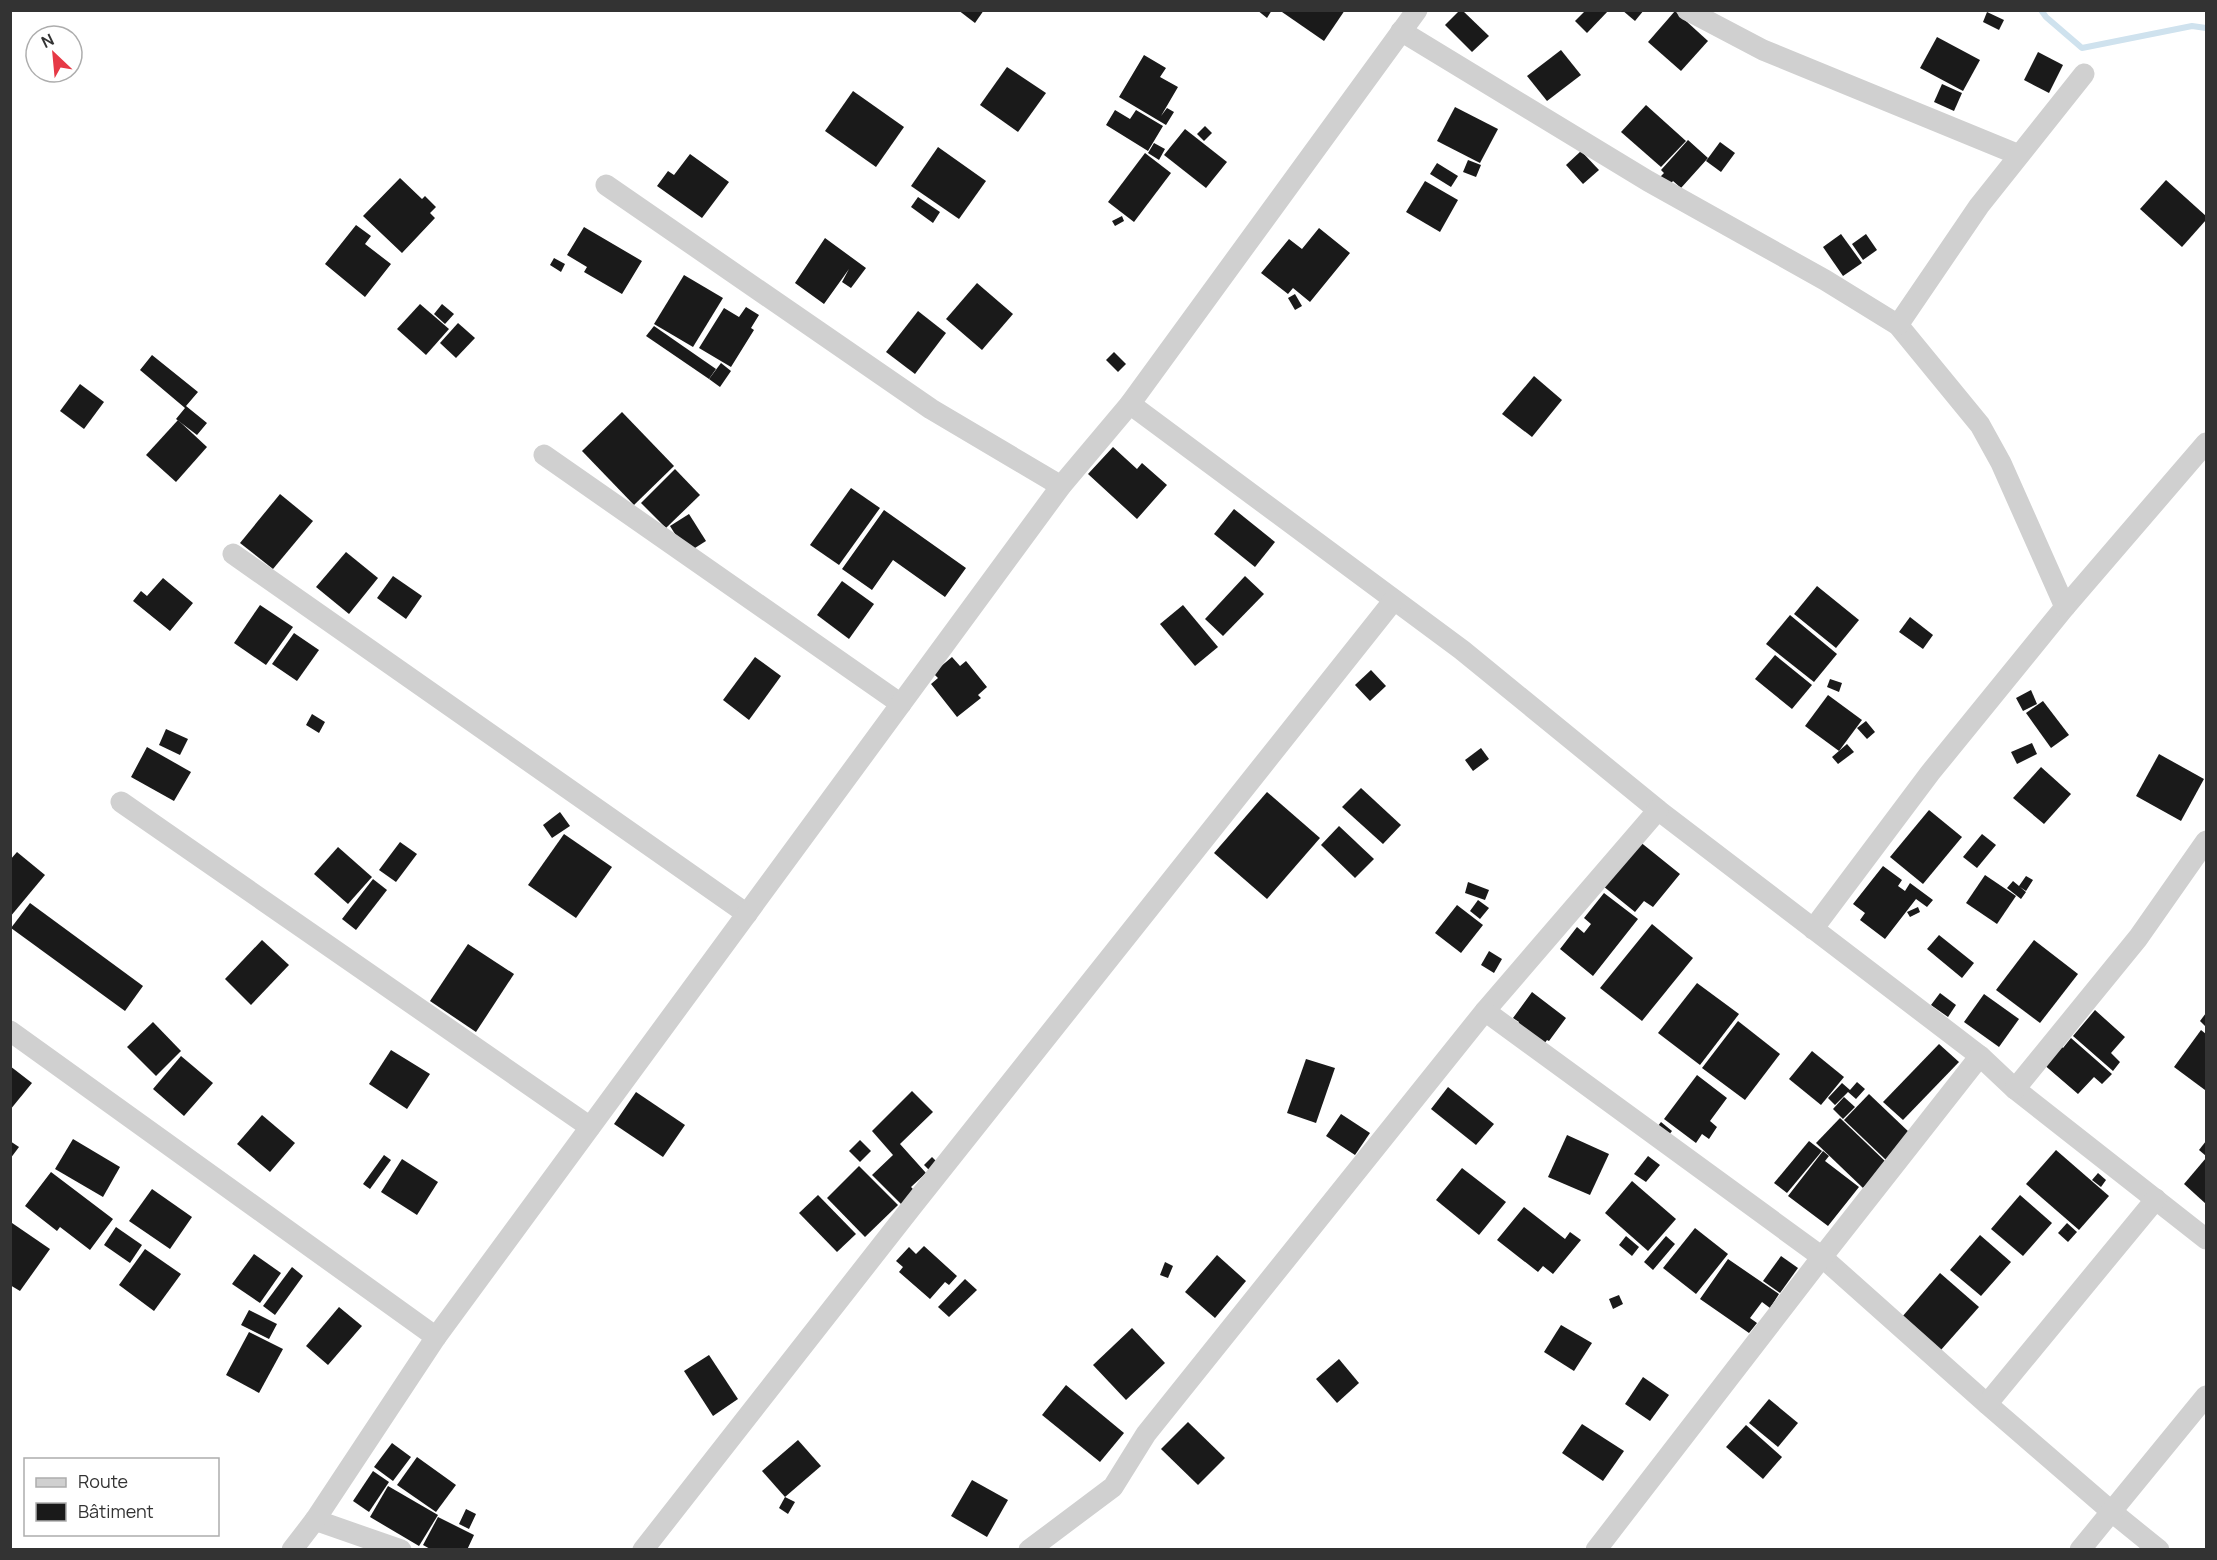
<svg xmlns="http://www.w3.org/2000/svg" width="2217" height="1560" font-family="Manrope,sans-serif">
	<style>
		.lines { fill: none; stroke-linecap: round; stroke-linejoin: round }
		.stream { stroke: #cfe2ee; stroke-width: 6 }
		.building { fill: #1a1a1a }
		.minor { stroke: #d0d0d0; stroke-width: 21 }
	</style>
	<rect width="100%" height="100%" fill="#fff"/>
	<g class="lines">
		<!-- stream -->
		<path class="stream" d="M2041,10L2046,17L2082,48L2192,26L2206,28"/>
	</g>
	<!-- building -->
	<g class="building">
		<path d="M958,10H984L975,23Z"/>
		<path d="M1257,10H1272L1267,18Z"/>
		<path d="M1283,10H1345L1324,41L1282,12Z"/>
		<path d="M1460,10H1462L1489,36L1472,52L1445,25Z"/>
		<path d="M1586,10H1609L1587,33L1575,21Z"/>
		<path d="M1622,10H1644L1635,21Z"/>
		<path d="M1675,11L1708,41L1681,71L1648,42Z"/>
		<path d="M1987,12L2004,20L1999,30L1983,22Z"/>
		<path d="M1937,37L1980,60L1963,91L1920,68Z"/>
		<path d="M1561,50L1581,75L1547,101L1527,76Z"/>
		<path d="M2038,52L2063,65L2049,93L2024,80Z"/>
		<path d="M1144,55L1166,68L1160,77L1178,87L1161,116L1167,108L1174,112L1166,125L1119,97Z"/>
		<path d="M1007,67L1046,93L1018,132L980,105Z"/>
		<path d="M1942,84L1962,93L1954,111L1934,102Z"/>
		<path d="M853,91L904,127L876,167L825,131Z"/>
		<path d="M1646,105L1686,141L1661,167L1621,132Z"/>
		<path d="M1455,107L1498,129L1480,163L1437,141Z"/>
		<path d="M1115,110L1130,119L1136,110L1163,126L1148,151L1106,125Z"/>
		<path d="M1205,126L1212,133L1204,141L1197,134Z"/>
		<path d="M1185,129L1227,162L1206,188L1164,155Z"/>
		<path d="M1688,140L1708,158L1681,188L1673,181L1667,188L1658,179L1664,173L1661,170Z"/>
		<path d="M1720,142L1735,153L1721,172L1706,161Z"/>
		<path d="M1154,143L1165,149L1159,160L1148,153Z"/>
		<path d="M938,147L986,181L959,219L911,186Z"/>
		<path d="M1581,151L1599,170L1583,184L1566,165Z"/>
		<path d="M1145,153L1171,173L1134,222L1108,202Z"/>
		<path d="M690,154L729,182L702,218L657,186L668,171L674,175Z"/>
		<path d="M1468,160L1481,165L1476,177L1463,172Z"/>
		<path d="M1437,163L1458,176L1451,187L1430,174Z"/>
		<path d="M400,178L422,199L425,196L436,207L430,213L435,218L402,253L363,216Z"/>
		<path d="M2166,180L2206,216V220L2182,247L2140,209Z"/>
		<path d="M1425,181L1458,200L1440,232L1406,212Z"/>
		<path d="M918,197L940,212L933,223L911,207Z"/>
		<path d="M1122,216L1124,221L1115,226L1112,221Z"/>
		<path d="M356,225L371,236L365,244L391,264L365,297L325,264Z"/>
		<path d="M584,227L642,261L622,294L584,272L587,267L567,255Z"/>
		<path d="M1319,228L1350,253L1310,302L1293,288L1288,294L1261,273L1289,239L1302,249Z"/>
		<path d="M1841,234L1862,263L1843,276L1823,247Z"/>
		<path d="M1866,234L1877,250L1863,260L1852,244Z"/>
		<path d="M825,238L866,268L851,288L842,282L849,269L824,304L795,283Z"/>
		<path d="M554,258L565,264L561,272L550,265Z"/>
		<path d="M684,275L723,298L693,347L654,324Z"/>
		<path d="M977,283L1013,314L982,350L946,319Z"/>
		<path d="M1295,294L1302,306L1295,310L1288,298Z"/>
		<path d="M420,304L449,329L426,355L397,329Z"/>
		<path d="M442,304L454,314L445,324L434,314Z"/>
		<path d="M746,307L759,315L751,328L754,330L731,367L699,348L724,308L739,317Z"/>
		<path d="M918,311L946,333L915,374L886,352Z"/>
		<path d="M458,323L475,338L456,358L440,343Z"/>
		<path d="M654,326L716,369L709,379L646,336Z"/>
		<path d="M1114,352L1126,364L1118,372L1106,360Z"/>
		<path d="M152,355L198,392L186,406L207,423L197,435L176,419L185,408L140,370Z"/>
		<path d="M721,363L731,371L720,387L709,379Z"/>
		<path d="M1534,376L1562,400L1532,437L1502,414Z"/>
		<path d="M80,384L104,402L84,429L60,411Z"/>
		<path d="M622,412L674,466L634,505L582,451Z"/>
		<path d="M178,420L207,447L176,482L146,455Z"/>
		<path d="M1113,447L1137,469L1142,463L1167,485L1137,519L1088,474Z"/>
		<path d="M675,469L700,495L666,528L641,503Z"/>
		<path d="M851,488L880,508L839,565L810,545Z"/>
		<path d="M280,494L313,521L273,569L240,543Z"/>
		<path d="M1234,509L1275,542L1255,567L1214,534Z"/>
		<path d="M884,510L966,568L945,597L893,560L872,590L842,569Z"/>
		<path d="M689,514L706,541L687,553L670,526Z"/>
		<path d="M346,552L378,578L349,614L316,587Z"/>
		<path d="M393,576L422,596L406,619L377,598Z"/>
		<path d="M1245,576L1264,594L1223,636L1205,619Z"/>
		<path d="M163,578L193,603L170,631L133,601L141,591L147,596Z"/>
		<path d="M842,581L874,604L849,639L817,615Z"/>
		<path d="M1817,586L1859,620L1836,648L1794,614Z"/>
		<path d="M260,605L293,627L266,665L234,643Z"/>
		<path d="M1183,605L1218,647L1195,666L1160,624Z"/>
		<path d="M1790,615L1837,654L1814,682L1766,644Z"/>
		<path d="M1910,617L1933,635L1923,649L1899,632Z"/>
		<path d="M294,633L319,650L297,681L272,664Z"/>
		<path d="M1775,655L1812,685L1792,709L1755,679Z"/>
		<path d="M755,657L781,676L749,720L723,700Z"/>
		<path d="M952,657L960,666L966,661L987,687L978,695L981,698L957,717L931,684L938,678L933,673Z"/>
		<path d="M1371,670L1386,686L1370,701L1355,685Z"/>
		<path d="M1830,679L1842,683L1839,692L1827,687Z"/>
		<path d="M2031,690L2037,704L2023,711L2016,698Z"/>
		<path d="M1828,695L1862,720L1839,751L1805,726Z"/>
		<path d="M2043,701L2069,735L2051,748L2026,713Z"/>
		<path d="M312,714L325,722L319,733L306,725Z"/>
		<path d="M1866,721L1875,732L1867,739L1857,728Z"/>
		<path d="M166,729L188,739L180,755L159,745Z"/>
		<path d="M2032,743L2037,754L2017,764L2011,752Z"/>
		<path d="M1847,744L1854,752L1838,764L1832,757Z"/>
		<path d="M147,747L191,772L174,801L131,777Z"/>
		<path d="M1481,748L1489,759L1473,771L1465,760Z"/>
		<path d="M2159,754L2204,779L2181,821L2136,796Z"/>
		<path d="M2041,767L2071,794L2044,824L2013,798Z"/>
		<path d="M1361,788L1401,825L1383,844L1342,807Z"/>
		<path d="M1267,792L1320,838L1267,899L1214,853Z"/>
		<path d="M1929,810L1962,837L1923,884L1890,857Z"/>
		<path d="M560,812L570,826L552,838L543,825Z"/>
		<path d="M1339,826L1374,859L1355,878L1321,845Z"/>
		<path d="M564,834L612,867L576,918L528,885Z"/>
		<path d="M1982,834L1996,845L1977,868L1963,857Z"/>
		<path d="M1639,841L1680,874L1653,907L1644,901L1635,912L1603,886Z"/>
		<path d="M400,842L417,854L396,882L379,870Z"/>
		<path d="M338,847L372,877L348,904L314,874Z"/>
		<path d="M17,852L45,875L10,917V860Z"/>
		<path d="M1883,866L1902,880L1898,886L1905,891L1910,883L1933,900L1927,907L1916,899L1885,939L1860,920L1865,913L1853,904Z"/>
		<path d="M1985,875L2016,896L1997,924L1966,903Z"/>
		<path d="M2026,876L2033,880L2026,891L2020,887L2026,892L2021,899L2007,888L2013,881L2019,886Z"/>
		<path d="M373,879L387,890L356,930L342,919Z"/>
		<path d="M1468,882L1489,890L1485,900L1465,893Z"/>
		<path d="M1604,893L1638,919L1593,976L1560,949L1577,927L1584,933L1591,924L1584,918Z"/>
		<path d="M1478,900L1489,908L1480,919L1470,911Z"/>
		<path d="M30,903L143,986L125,1011L11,928Z"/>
		<path d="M1457,905L1483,925L1461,953L1435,933Z"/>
		<path d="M1918,907L1920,912L1910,917L1907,912Z"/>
		<path d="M1652,924L1693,958L1642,1021L1600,988Z"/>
		<path d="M1939,935L1974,963L1962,978L1927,949Z"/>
		<path d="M262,940L289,965L251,1005L225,979Z"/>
		<path d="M2034,940L2078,974L2040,1023L1996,990Z"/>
		<path d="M468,944L514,974L476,1032L430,1001Z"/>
		<path d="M1489,951L1502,959L1494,973L1481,965Z"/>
		<path d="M1697,983L1739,1014L1700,1065L1658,1033Z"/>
		<path d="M1532,992L1566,1018L1549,1041L1547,1040L1541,1048L1515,1029L1519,1022L1513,1018Z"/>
		<path d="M1940,993L1956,1005L1948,1017L1931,1005Z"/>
		<path d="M1984,994L2019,1019L1999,1047L1964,1022Z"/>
		<path d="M2095,1010L2125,1037L2111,1053L2120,1062L2113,1071L2073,1036Z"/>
		<path d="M2206,1013V1027L2200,1021Z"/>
		<path d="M1738,1021L1780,1054L1745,1100L1702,1068Z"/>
		<path d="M153,1022L181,1051L156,1076L127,1047Z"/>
		<path d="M2201,1030L2206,1034L2205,1090L2174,1067Z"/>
		<path d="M2071,1038L2112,1074L2102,1084L2094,1077L2078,1094L2042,1063L2059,1044L2063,1048Z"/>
		<path d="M1939,1044L1959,1062L1903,1120L1883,1102Z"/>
		<path d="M391,1050L430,1074L407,1109L369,1084Z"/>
		<path d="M1812,1051L1844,1077L1821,1105L1789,1079Z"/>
		<path d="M181,1056L213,1083L184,1116L153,1089Z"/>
		<path d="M1306,1059L1335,1068L1316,1123L1287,1113Z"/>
		<path d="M10,1066L32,1083L10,1110Z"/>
		<path d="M1697,1075L1727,1098L1710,1121L1717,1127L1709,1139L1702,1134L1696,1143L1664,1119Z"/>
		<path d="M1857,1082L1865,1089L1856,1099L1848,1092L1835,1105L1828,1098L1842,1083L1850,1090Z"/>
		<path d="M1448,1087L1494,1124L1476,1145L1431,1109Z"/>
		<path d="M912,1091L933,1112L900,1144L926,1173L911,1187L916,1192L902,1205L872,1175L893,1155L872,1131Z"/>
		<path d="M636,1092L685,1125L663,1157L614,1124Z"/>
		<path d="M1869,1094L1911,1134L1886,1160L1844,1120Z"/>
		<path d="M1844,1097L1855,1107L1843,1119L1833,1109Z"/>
		<path d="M1341,1114L1370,1133L1355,1155L1326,1136Z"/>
		<path d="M262,1115L295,1143L270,1172L237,1144Z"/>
		<path d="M1840,1118L1887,1163L1863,1188L1816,1143Z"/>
		<path d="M1661,1122L1672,1131L1665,1140L1654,1131Z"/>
		<path d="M1567,1135L1609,1154L1590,1195L1548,1177Z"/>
		<path d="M73,1139L120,1167L103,1197L55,1169Z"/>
		<path d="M860,1140L871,1151L860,1162L849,1151Z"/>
		<path d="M10,1141L19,1147L10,1159Z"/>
		<path d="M1809,1141L1822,1151L1787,1193L1774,1183Z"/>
		<path d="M2206,1141V1156L2199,1150Z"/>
		<path d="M2056,1150L2109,1196L2079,1230L2026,1184Z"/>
		<path d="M1823,1151L1829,1156L1825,1161L1859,1187L1828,1226L1788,1196Z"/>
		<path d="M384,1155L391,1160L370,1189L363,1184Z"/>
		<path d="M1648,1156L1660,1165L1646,1182L1634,1174Z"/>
		<path d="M932,1157L941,1166L933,1174L924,1165Z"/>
		<path d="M2206,1158V1204L2184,1184Z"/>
		<path d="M402,1159L438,1182L417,1215L381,1192Z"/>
		<path d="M859,1166L898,1205L865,1237L827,1198Z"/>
		<path d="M1462,1168L1506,1202L1479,1235L1436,1200Z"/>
		<path d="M51,1172L113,1219L90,1250L60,1227L57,1231L25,1206Z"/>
		<path d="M2098,1173L2106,1180L2101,1187L2092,1180Z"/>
		<path d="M1632,1181L1676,1219L1648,1251L1605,1213Z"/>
		<path d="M152,1189L192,1217L170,1249L129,1221Z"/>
		<path d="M818,1195L856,1234L837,1252L799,1213Z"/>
		<path d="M2020,1195L2052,1223L2023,1256L1991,1229Z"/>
		<path d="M1524,1207L1565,1239L1570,1232L1581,1240L1553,1274L1543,1266L1538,1272L1497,1240Z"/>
		<path d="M12,1223L50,1249L20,1291L10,1285Z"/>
		<path d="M2067,1223L2077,1232L2068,1242L2058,1233Z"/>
		<path d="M116,1227L142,1245L130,1263L104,1245Z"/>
		<path d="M1695,1228L1728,1254L1696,1294L1663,1268Z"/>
		<path d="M1980,1235L2011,1262L1981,1296L1950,1270Z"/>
		<path d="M1626,1236L1639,1247L1632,1256L1619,1245Z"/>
		<path d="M1666,1236L1675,1244L1653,1270L1644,1262Z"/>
		<path d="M924,1246L957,1276L949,1285L945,1282L930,1299L899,1272L903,1267L896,1261L909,1247L916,1254Z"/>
		<path d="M145,1249L181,1274L154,1311L119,1285Z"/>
		<path d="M254,1254L281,1273L260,1303L232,1284Z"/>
		<path d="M1217,1255L1246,1281L1215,1318L1185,1292Z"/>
		<path d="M1781,1256L1798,1268L1780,1293L1763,1281Z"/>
		<path d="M1728,1259L1779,1294L1770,1308L1762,1302L1750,1318L1757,1323L1749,1333L1700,1299Z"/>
		<path d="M1165,1262L1173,1266L1168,1278L1160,1275Z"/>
		<path d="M292,1267L303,1276L275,1315L263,1306Z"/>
		<path d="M1940,1273L1979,1307L1940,1351L1902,1317Z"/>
		<path d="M965,1279L977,1290L949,1317L938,1307Z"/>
		<path d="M1619,1295L1623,1304L1613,1309L1609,1299Z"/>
		<path d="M339,1307L362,1326L328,1365L306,1346Z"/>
		<path d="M249,1310L277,1324L269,1339L241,1325Z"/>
		<path d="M1561,1325L1592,1343L1574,1371L1544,1352Z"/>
		<path d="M1132,1328L1165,1363L1126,1400L1093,1365Z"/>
		<path d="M249,1332L283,1349L259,1393L226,1375Z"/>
		<path d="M709,1355L738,1399L713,1416L684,1371Z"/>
		<path d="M1339,1359L1359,1383L1337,1403L1316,1379Z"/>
		<path d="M1643,1377L1669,1395L1650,1421L1625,1404Z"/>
		<path d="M1066,1385L1124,1433L1100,1462L1042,1415Z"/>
		<path d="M1769,1399L1798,1423L1778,1447L1749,1423Z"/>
		<path d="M1188,1422L1225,1458L1198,1485L1161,1449Z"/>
		<path d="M1582,1424L1624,1451L1603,1481L1562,1453Z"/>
		<path d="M1746,1425L1782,1457L1763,1479L1726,1447Z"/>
		<path d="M798,1440L821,1466L785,1497L762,1471Z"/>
		<path d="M392,1443L411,1457L393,1481L374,1467Z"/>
		<path d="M417,1457L456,1485L436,1512L397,1485Z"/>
		<path d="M373,1471L389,1482L369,1512L353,1501Z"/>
		<path d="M972,1480L1008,1500L987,1537L951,1516Z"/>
		<path d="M388,1486L438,1515L419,1546L370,1517Z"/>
		<path d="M785,1497L795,1502L788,1514L779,1508Z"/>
		<path d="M466,1509L476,1514L469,1529L459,1524Z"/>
		<path d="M438,1517L474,1535L467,1550H432L423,1545Z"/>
	</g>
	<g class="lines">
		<!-- minor -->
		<g class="minor">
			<path d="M1687,10L1763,50L2019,155"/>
			<path d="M1401,31L1648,181L1825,280L1898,325L1980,425L2001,463L2065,607L1930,773L1813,929"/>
			<path d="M606,185L931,409L1061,486"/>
			<path d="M1898,325L1979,206L2084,74"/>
			<path d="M1130,404L1462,650L1658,810L1980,1056L2015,1089L2206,1239"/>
			<path d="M544,455L901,704"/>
			<path d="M233,554L747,914"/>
			<path d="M2065,607L2206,443"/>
			<path d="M121,802L590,1127"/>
			<path d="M1658,810L1485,1011L1822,1257L1987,1404L2112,1512L2159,1550"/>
			<path d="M10,1031L436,1337"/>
			<path d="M2015,1089L2138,938L2206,841"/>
			<path d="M1987,1404L2156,1199"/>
			<path d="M315,1520L401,1550"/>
			<path d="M292,1550L315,1520L436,1337L1061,486L1130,404L1417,10"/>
			<path d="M643,1550L914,1204L1394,600"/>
			<path d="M1029,1550L1113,1487L1146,1434L1485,1011"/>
			<path d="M1596,1550L1822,1257L1980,1056"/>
			<path d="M2080,1550L2206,1396"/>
		</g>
	</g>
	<!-- border -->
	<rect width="2217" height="1560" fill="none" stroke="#333333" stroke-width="24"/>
	<!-- legend -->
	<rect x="24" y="1458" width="195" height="78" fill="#ffffff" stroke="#adadad" stroke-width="1.5"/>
	<rect x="36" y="1478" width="30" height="9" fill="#d0d0d0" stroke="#adadad" stroke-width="1.5"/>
	<text x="78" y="1488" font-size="18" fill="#333333">Route</text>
	<rect x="36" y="1503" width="30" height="18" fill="#1a1a1a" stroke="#adadad" stroke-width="1.5"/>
	<text x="78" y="1518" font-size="18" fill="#333333">Bâtiment</text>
	<!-- north arrow -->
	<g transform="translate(54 54) rotate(334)"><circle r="28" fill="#ffffff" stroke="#adadad" stroke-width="1.5"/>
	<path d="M0-4.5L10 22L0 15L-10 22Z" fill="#e63946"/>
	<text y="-9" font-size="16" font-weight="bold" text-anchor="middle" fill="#333333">N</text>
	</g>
</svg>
